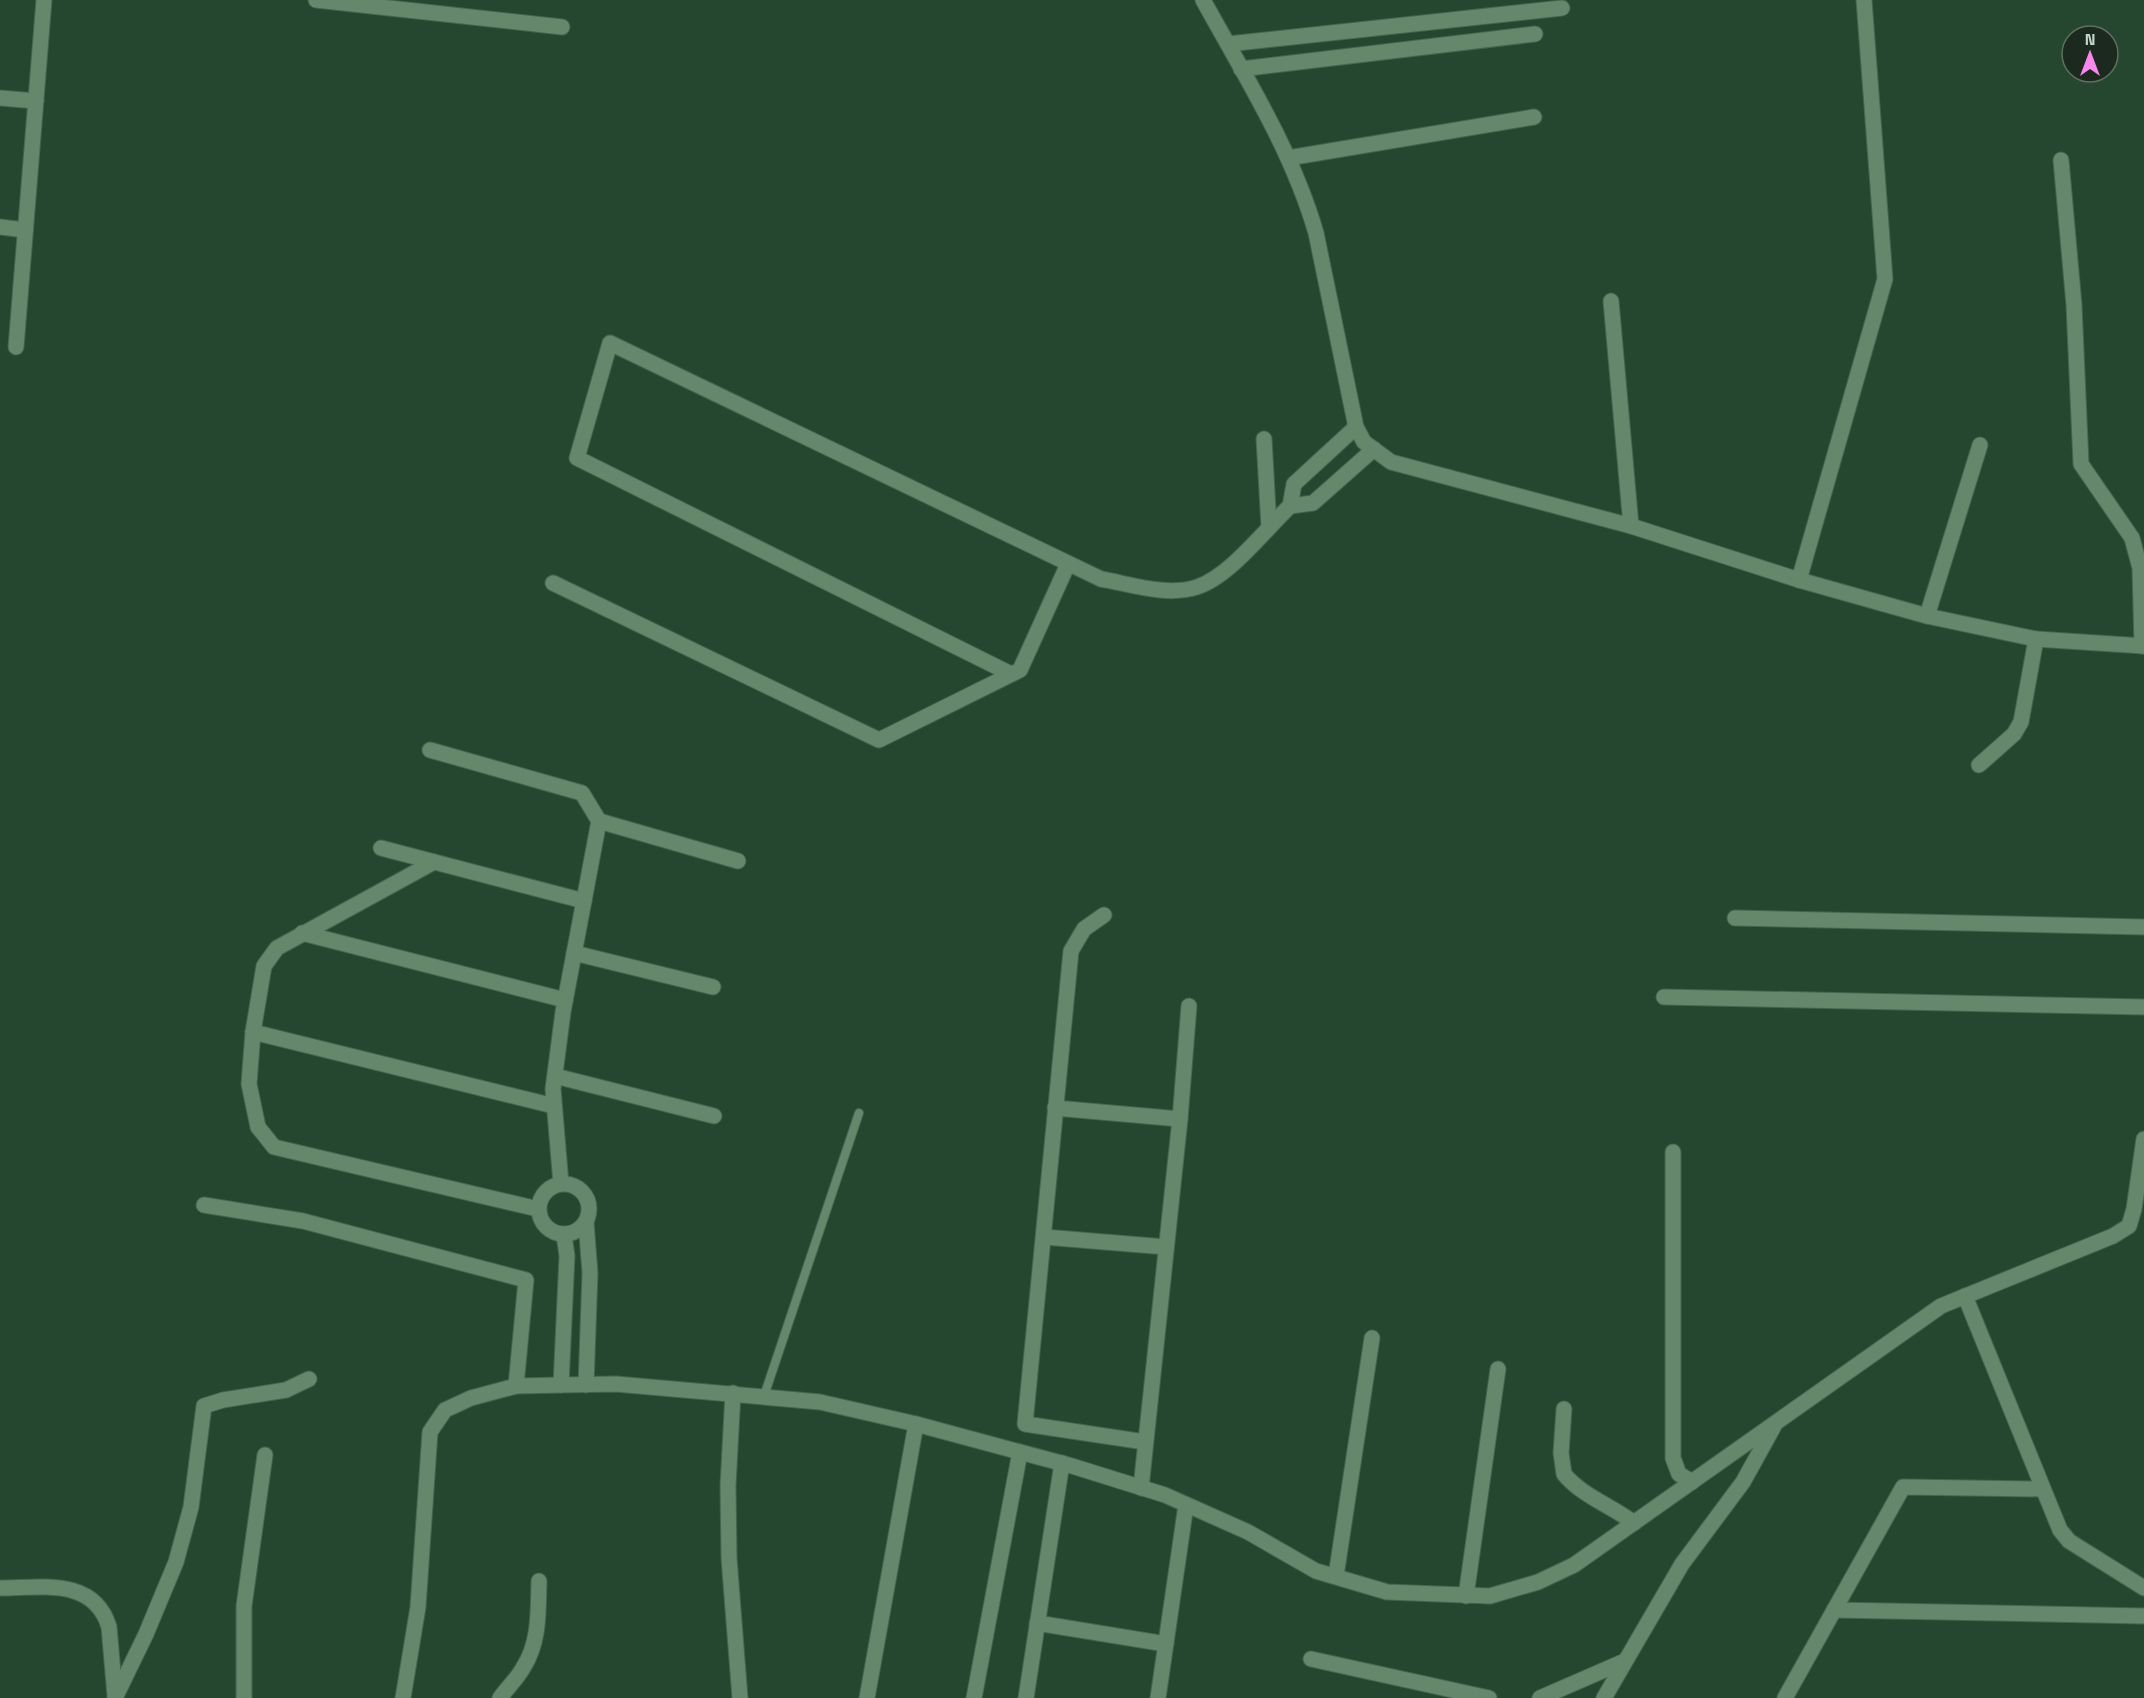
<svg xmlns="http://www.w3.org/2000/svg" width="2144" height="1698" font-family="'Space Grotesk',sans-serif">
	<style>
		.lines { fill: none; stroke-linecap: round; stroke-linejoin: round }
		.lane-casing { stroke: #476450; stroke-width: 10 }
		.street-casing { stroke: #476450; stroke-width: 17 }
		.lane { stroke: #65886d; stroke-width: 8 }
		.street { stroke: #65886d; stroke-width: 15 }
	</style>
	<rect width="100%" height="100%" fill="#26472f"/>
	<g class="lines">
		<!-- lane casing -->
		<g class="lane-casing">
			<path id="lane" d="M764,1396L859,1113"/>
		</g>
		<!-- street casing -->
		<g class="street-casing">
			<g id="street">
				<path d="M316,0L562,27"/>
				<path d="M1203,0C1245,76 1292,150 1316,233L1356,427L1364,442L1391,462L1631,526L1799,580L1927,616L2036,639L2144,646"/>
				<path d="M1228,44L1562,8"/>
				<path d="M1241,69L1535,34"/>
				<path d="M0,98L36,101"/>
				<path d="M1288,158L1534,117"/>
				<path d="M2061,160L2074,305L2081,464L2132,538L2140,568L2142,646"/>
				<path d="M0,227L25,230"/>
				<path d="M1611,301L1631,526"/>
				<path d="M16,347L44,0"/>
				<path d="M1356,427L1294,484L1290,506L1313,503L1374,449"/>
				<path d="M1264,439L1269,527"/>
				<path d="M1799,580L1885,279L1864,0"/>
				<path d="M553,583L879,740L1020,670L1068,564"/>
				<path d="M1927,616L1980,445"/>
				<path d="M1011,674L577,458L610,343L1101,579C1130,584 1167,597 1197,587C1229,577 1265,530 1290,506"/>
				<path d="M430,750L582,793L599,821L563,1012L553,1089L561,1184"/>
				<path d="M1979,765L2014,734L2021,722L2036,639"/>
				<path d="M599,821L738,861"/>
				<path d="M381,848L584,901"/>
				<path d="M434,862L277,948L264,966L253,1032L249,1084L258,1127L274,1147L538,1209"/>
				<path d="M1104,915L1084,929L1071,951L1025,1424L1145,1442"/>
				<path d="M1735,918L2144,927"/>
				<path d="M302,933L565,1000"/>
				<path d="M574,953L713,987"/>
				<path d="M1664,997L2144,1007"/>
				<path d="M253,1032L554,1106"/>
				<path d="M555,1076L714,1116"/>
				<path d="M1055,1108L1180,1119"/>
				<path d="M1673,1152V1458L1679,1474L1692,1482"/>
				<circle cx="564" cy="1209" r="25"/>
				<path d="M204,1205L303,1221L526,1280L516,1386"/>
				<path d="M586,1222L590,1273L586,1385"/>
				<path d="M1044,1237L1166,1247"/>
				<path d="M1965,1296L2060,1530L2069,1541L2144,1588"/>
				<path d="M561,1385L567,1256L564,1235"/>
				<path d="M733,1393L728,1485L729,1558L740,1698"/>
				<path d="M1564,1409L1561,1453L1564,1474C1582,1496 1612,1506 1634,1523"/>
				<path d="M1141,1488L1180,1119L1189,1006"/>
				<path d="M1336,1576L1372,1338"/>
				<path d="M0,1588C41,1588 94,1577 109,1627L115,1696"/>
				<path d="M1466,1596L1498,1369"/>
				<path d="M1834,1610L2144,1616"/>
				<path d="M1037,1623L1166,1644"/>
				<path d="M1311,1659L1489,1698"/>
				<path d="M115,1698L146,1634L176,1562L191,1507L204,1406L223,1400L286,1390L309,1379"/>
				<path d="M244,1698V1606L265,1455"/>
				<path d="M403,1698L418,1607L430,1432L445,1410L471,1398L516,1386L561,1385L616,1384L820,1402L916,1424"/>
				<path d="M500,1698C507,1688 517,1679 523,1668C540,1642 538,1611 539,1581"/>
				<path d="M867,1698L916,1424L1072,1466L1165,1495L1248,1532L1316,1571L1387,1592L1490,1596L1538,1582L1574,1565L1941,1306L2113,1236L2129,1226L2134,1209L2144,1139"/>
				<path d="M974,1698L1020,1452"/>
				<path d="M1026,1698L1062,1463"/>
				<path d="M1158,1698L1186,1505"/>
				<path d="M1540,1698L1625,1661"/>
				<path d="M1604,1698L1682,1564L1743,1482L1774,1426"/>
				<path d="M1785,1698L1903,1487L2042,1489"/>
			</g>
		</g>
		<!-- lane -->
		<use href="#lane" class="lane"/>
		<!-- street -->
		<use href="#street" class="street"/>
	</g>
	<!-- north arrow -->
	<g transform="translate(2090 54)"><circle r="28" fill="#1b291e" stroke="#5f6f62" stroke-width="1.5"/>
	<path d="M0-4.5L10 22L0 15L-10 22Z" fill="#f888eb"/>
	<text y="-9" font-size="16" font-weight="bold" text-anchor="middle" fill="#c6d8c9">N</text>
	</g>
</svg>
